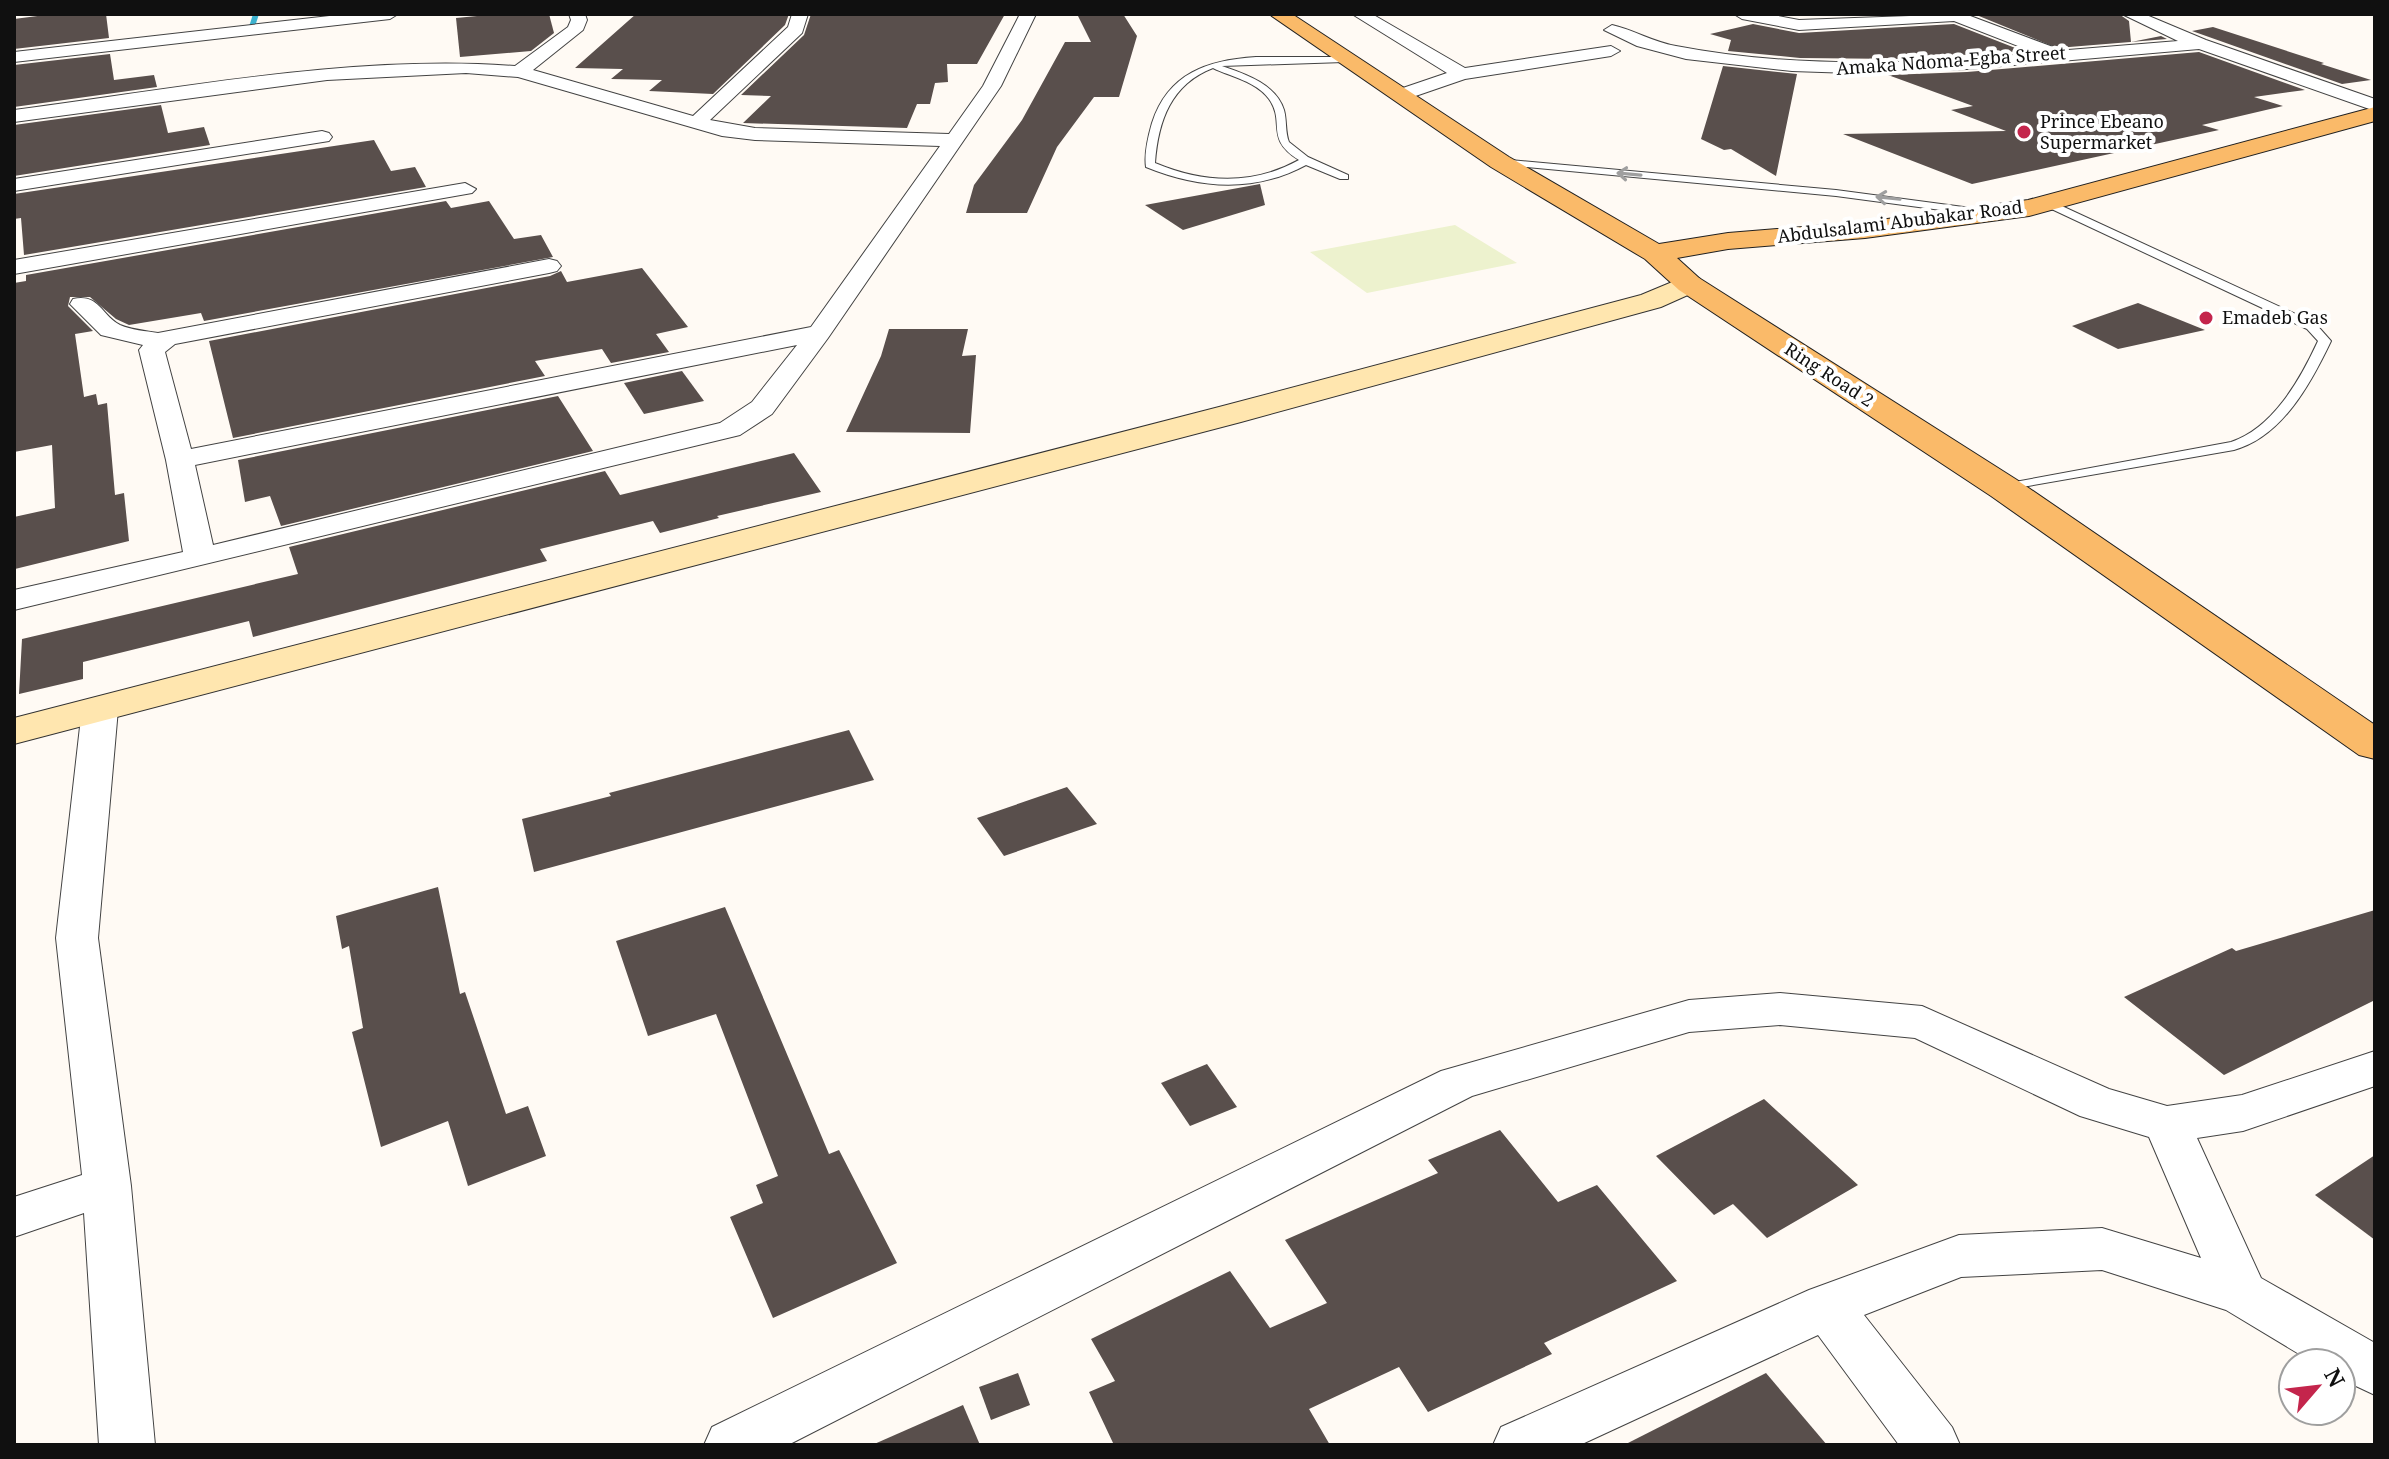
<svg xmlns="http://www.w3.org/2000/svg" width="2389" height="1459" font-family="'Noto Serif',serif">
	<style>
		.pitch { fill: #edf2ce }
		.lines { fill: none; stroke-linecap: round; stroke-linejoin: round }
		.stream { fill: #3db2cf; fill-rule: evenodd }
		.building { fill: #594f4c }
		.lane-casing { stroke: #434343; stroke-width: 2 }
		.street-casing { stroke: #434343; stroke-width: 2 }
		.secondary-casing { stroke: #323232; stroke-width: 2 }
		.primary-casing { stroke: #212121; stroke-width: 2 }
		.lane { fill: #fff; fill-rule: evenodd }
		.street { fill: #fff; fill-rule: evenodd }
		.secondary { fill: #ffe6af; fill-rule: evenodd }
		.primary { fill: #faba69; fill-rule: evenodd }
		.oneway { stroke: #9f9f9f }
		.poi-dot { fill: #c4254c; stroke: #fff; stroke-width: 3 }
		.labels { text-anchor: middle; stroke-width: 8; stroke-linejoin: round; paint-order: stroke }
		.far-street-label { font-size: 18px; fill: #101010; stroke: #fff }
		.far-poi-label { font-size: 18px; fill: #101010; stroke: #fff; text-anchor: start }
	</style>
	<rect width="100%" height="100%" fill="#fffaf4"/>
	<!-- pitch -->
	<path class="pitch" d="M1455,225L1517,263L1367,293L1310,252Z"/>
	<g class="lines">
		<!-- stream -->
		<path class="stream" d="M253,14H259L253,33L250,35L247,33Z"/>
	</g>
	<!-- building -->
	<g class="building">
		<path d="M53,14H106L109,38L14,49V19Z"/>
		<path d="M498,14H549L554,33L531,51L460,57L456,18Z"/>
		<path d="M636,14H789L785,25L713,94L649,91L662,80L611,79L623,69L575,68Z"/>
		<path d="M811,14H1005L977,64H947L948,82L935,83L930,104H917L907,128L743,123L771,96L741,95L804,35Z"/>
		<path d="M1077,14H1123L1137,36L1119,97H1094L1057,147L1027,213H966L974,185L1022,120L1065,42H1091Z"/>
		<path d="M1974,14H2119L2129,21L2131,42L2161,36L2167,39L2057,48Z"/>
		<path d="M1753,24L1799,33L1954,24L2023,51L1901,59L1800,58L1728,51L1731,40L1710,34Z"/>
		<path d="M2213,27L2324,63L2321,64L2371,80L2342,84L2192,31Z"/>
		<path d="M2199,52L2305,90L2254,97L2283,106L2202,125L2219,130L1972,184L1843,134L2006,131L1951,110L1973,106L1888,75L1967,72Z"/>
		<path d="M110,54L114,80L154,75L157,87L14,107V65Z"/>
		<path d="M1723,66L1797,74L1776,176L1731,149L1724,150L1701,139Z"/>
		<path d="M161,105L168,133L204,127L210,145L14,176V125Z"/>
		<path d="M374,140L391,171L415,167L426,187L24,255L21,218L14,219V194Z"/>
		<path d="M1260,184L1265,205L1183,230L1145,205Z"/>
		<path d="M446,201L451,208L489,201L514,239L541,235L553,257L204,321L201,313L129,325L116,319L90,297H70L68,306L93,331L75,334L84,397L96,394L98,405L107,403L115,495L124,493L129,541L15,569L14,517L55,508L52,445L14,452V283L26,281V275Z"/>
		<path d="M642,268L688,327L656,334L669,352L611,363L602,349L535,361L545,376L233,438L209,341L550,276L561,271L567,282Z"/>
		<path d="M2138,303L2205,330L2118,349L2072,326Z"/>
		<path d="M889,329H968L962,356L976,355L970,433L846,432L881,356Z"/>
		<path d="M682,371L704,401L644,414L624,383Z"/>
		<path d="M558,396L593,451L281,526L270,496L245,502L238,460Z"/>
		<path d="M794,453L821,492L717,516L719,518L660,533L653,521L540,549L547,561L253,637L249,621L83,662V679L19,694L22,639L298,574L289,547L605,471L620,495Z"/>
		<path d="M849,730L874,780L534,872L522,819L611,796L609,793Z"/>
		<path d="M1067,787L1097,824L1004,856L977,818Z"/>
		<path d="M438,887L460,994L465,992L506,1114L528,1106L546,1156L468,1186L448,1121L381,1147L352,1032L363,1028L349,946L342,949L336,916Z"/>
		<path d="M725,907L829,1154L839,1150L897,1263L773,1318L730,1217L763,1203L756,1185L778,1176L716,1014L648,1036L616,941Z"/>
		<path d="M2375,910V1000L2224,1075L2124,997L2232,948L2236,951Z"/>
		<path d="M1207,1064L1237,1107L1190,1126L1161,1083Z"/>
		<path d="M1764,1099L1858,1185L1767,1238L1733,1204L1714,1215L1656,1156Z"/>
		<path d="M1500,1130L1558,1202L1597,1185L1677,1281L1544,1343L1552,1354L1428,1412L1399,1367L1309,1409L1330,1445H1114L1089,1392L1115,1381L1091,1339L1230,1271L1270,1328L1327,1303L1285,1240L1438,1173L1428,1160Z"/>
		<path d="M2375,1155V1240L2315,1195Z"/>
		<path d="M1018,1373L1030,1405L991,1420L979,1387Z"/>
		<path d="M1766,1373L1827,1445H1624Z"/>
		<path d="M963,1405L980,1445H872Z"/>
	</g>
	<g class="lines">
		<!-- lane casing -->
		<g class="lane-casing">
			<g id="lane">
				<path d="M1256,57H1347L1344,62L1222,66C1245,74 1276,84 1284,110C1287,121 1285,132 1289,142L1308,157L1348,175V179H1340L1306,165C1254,193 1200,189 1146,167C1144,154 1148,137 1152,123C1168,73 1208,60 1256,57ZM1213,68C1231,77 1256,81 1269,99C1286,123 1264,138 1299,160C1252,186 1203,183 1155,163C1158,121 1171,84 1213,68Z"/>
				<path d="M1500,159L1836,190L1986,210L1991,213L1986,216L1836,196L1496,164L1495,162Z"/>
				<path d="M2043,201H2051L2315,323L2331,341C2311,383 2282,437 2234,450L1999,491L1997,488L2004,484L2231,442C2273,428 2300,380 2318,341L2307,329L2043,205Z"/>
			</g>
		</g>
		<!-- street casing -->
		<g class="street-casing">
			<g id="street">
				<path d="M347,14H398L390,19L14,62V52Z"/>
				<path d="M569,14H585L587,20L583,30L533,70L693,116L788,27L792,14H808L802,33L710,120L755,128L949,134L983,86L1020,14H1036L1001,86L828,338L772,414L740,435L14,610V590L183,552L166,460L139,350L143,345L101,335L70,304L73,299C99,293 102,316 120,325C131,330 146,331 158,333L549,259L557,261L561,266L557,271L549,273L175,344L165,352L191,449L811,327L940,146L755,140L722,136L518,77L466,73L327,80L14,122V110C179,89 349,54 515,66L568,27L571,20ZM797,345L752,402L720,423L213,545L195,465Z"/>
				<path d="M1352,14H1372L1465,68L1611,46L1620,51L1611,56L1465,79L1401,101L1394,99L1392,95L1394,91L1447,73Z"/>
				<path d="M1734,14H1768L1799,20L1965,14L2053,47L2056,51L2178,41L2122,14H2144L2206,40L2375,99V111L2199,49L1967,69L1851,73L1792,71L1686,59L1637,46L1604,30L1612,25C1634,30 1653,42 1676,46C1794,69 1917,64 2036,53L1954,21L1799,30L1742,19Z"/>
				<path d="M322,131L329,133L332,137L329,141L14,191V179Z"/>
				<path d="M465,183L476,189L472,193L14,274V260Z"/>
				<path d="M100,698L113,701L118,709L98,938L131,1186L155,1445H99L84,1213L14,1237V1197L82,1175L56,938L82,709L87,701Z"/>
				<path d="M1780,993L1922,1006L2109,1089L2167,1106L2242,1095L2375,1051V1086L2243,1131L2197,1138L2261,1278L2375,1343V1395L2341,1379V1363H2314L2226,1310L2102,1270L1961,1277L1864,1315L1952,1427L1960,1445H1899L1818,1335L1580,1445H1493L1501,1427L1809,1290L1959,1235L2102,1228L2201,1258L2149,1137L2080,1116L1915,1038L1780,1025L1689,1032L1472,1096L788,1445H704L712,1427L1441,1071L1689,1000Z"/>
			</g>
		</g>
		<!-- secondary casing -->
		<g class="secondary-casing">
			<path id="secondary" d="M1689,275L1699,278L1704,284L1699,290L1661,307L1241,422L14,744V718L1219,407L1641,295Z"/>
		</g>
		<!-- primary casing -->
		<g class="primary-casing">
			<path id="primary" d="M1269,14H1292L1509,157L1659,244L1728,233L1865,222L2028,200L2375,107V121L2029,216L1865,238L1728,249L1677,258L1699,278L2017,480L2375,725V759L2359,755L1991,496L1679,290L1645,259L1491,167Z"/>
		</g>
		<!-- lane -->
		<use href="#lane" class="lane"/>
		<!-- street -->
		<use href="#street" class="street"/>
		<!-- secondary -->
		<use href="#secondary" class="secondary"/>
		<!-- primary -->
		<use href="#primary" class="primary"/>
	</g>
	<!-- one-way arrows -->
	<defs><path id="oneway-shaft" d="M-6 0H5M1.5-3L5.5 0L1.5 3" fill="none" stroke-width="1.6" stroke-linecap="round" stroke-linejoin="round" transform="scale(2)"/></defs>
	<g class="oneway">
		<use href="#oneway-shaft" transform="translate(1629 174) rotate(-175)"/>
		<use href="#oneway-shaft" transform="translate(1888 198) rotate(-174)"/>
	</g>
	<!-- markers -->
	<g class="poi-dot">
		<circle cx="2024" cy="132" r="8"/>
		<circle cx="2206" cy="318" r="8"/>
	</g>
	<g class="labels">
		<!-- far-street labels -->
		<g class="far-street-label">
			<text transform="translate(1951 61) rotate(-4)" y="6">Amaka Ndoma-Egba Street</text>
			<text transform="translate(1900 222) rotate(-7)" y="6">Abdulsalami Abubakar Road</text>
			<text transform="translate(1829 375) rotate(33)" y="6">Ring Road 2</text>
		</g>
		<!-- far-poi labels -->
		<g class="far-poi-label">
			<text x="2040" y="128">Prince Ebeano<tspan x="2040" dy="21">Supermarket</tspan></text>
			<text x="2222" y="324">Emadeb Gas</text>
		</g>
	</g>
	<!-- border -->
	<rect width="2389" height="1459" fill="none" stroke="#101010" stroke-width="32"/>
	<!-- north arrow -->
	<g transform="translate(2317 1387) rotate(62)"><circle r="38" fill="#ffffff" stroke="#9f9f9f" stroke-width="2"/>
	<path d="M0-6L14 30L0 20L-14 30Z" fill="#c4254c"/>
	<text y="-12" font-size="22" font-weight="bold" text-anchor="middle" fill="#101010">N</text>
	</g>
</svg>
